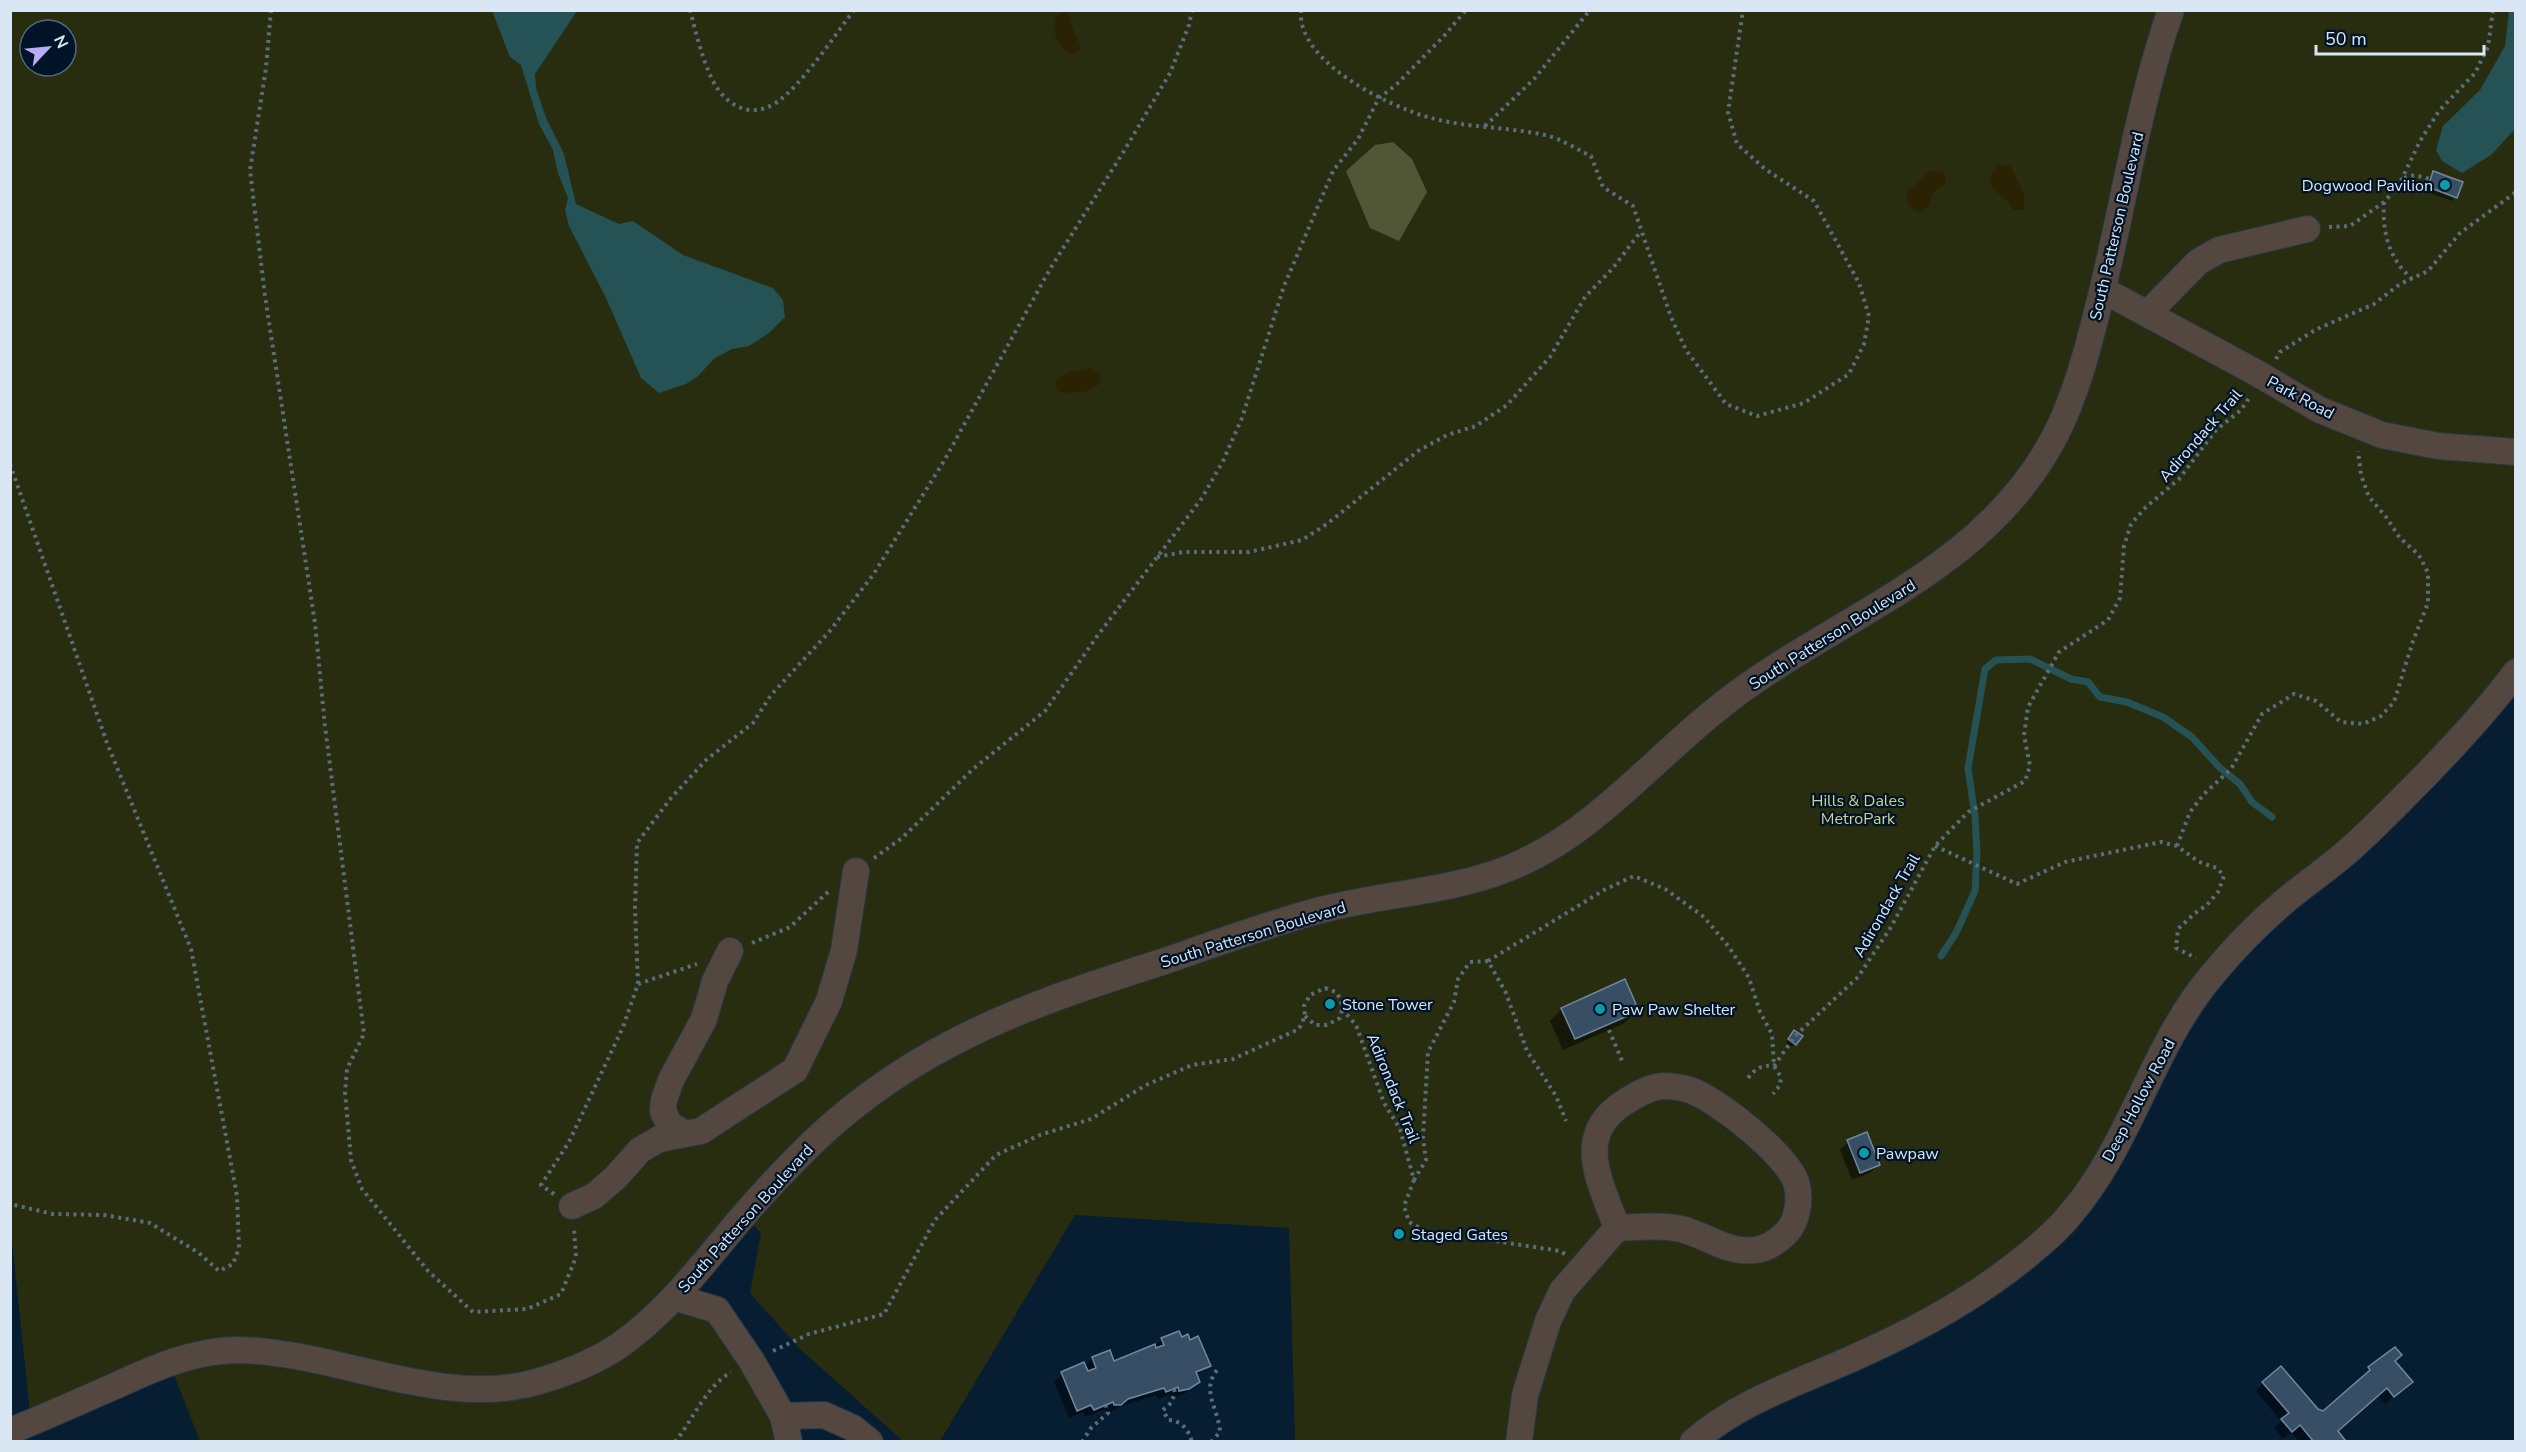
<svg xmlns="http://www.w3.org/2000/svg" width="2526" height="1452" font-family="'Nunito Sans',sans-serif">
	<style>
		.green { fill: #282d0f; fill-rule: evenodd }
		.forest { fill: #505636 }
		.sand { fill: #2a2202 }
		.water { fill: #255254 }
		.shadow { fill: #0007 }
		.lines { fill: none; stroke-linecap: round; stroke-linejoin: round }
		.stream { stroke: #255254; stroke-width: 7 }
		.building { fill: #374e65; stroke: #7088a1; stroke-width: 1.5 }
		.minor-casing { stroke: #24394c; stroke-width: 28 }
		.path { stroke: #5a6d7e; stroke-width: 4; stroke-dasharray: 3 4.5; stroke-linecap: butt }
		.minor { stroke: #544740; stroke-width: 26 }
		.culture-dot { fill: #0f9aa8; stroke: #011327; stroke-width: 2 }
		.labels { text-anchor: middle; stroke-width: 4.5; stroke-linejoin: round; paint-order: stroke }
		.poi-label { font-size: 16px; fill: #d9e6f4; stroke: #011327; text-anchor: start }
		.street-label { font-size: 16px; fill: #d9e6f4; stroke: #011327 }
		.park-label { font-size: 16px; fill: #c8d498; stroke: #011327 }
	</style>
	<rect width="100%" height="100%" fill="#071d31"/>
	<!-- green -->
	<path class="green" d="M11,11H2515V672L2243,940L2121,1135L2031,1252L1693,1441H1295L1289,1228L1075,1215L940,1441H903L801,1350L750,1293L761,1233L744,1215L674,1296L717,1310L789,1441H200L169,1362L31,1423L11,1231ZM30,30H66V66H30Z"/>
	<!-- forest -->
	<path class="forest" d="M1393,142L1412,159L1427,192L1399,241L1370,228L1346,171L1375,145Z"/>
	<!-- sand -->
	<g class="sand">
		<path d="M1061,13H1068L1070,16L1073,30L1081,47L1077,53L1070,54C1057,46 1052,33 1055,18Z"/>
		<path d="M2010,165L2024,195V210H2013L2004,197L1994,191L1990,184L1991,174L1996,166Z"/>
		<path d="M1931,170L1944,172L1946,183L1933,192L1929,207L1921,212L1914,211L1907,201V192Z"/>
		<path d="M1090,368L1099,373C1105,395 1073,393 1059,392L1055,386C1057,372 1077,371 1090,368Z"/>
	</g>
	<!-- water -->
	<g class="water">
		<path d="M492,11H577L535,74L536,88L546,118L564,154L576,204L619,224L633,221L683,255L773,288L783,300L785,317L769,333L749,346L732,349L715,358L697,377L686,384L659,393L641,378L606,298L569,226L565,210L568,198L558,173L553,150L539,124L521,65L510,57Z"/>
		<path d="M2509,11H2515V129L2491,155L2462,173L2442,161L2436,150L2443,126L2480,90L2505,46Z"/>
	</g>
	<!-- shadow -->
	<g class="shadow">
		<path d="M2434,173L2455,197L2452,201L2425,191Z"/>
		<path d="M1562,1009L1637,1010L1625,1023L1563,1050L1550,1021Z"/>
		<path d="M1791,1035L1795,1044L1792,1047L1786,1043Z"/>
		<path d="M1848,1142L1878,1165L1870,1173L1852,1180L1840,1150Z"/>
		<path d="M1181,1339L1189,1342L1209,1365L1196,1375L1198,1382L1184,1394L1172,1398L1170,1394L1158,1399L1156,1395L1118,1407L1111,1412H1106L1105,1409L1086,1417L1083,1412L1069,1418L1054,1382L1062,1374L1083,1364L1084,1367L1093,1358L1113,1363L1154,1347L1162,1340Z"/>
		<path d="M2389,1352L2403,1389L2385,1404L2378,1395L2336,1431L2342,1442H2300L2291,1432L2283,1439L2274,1428L2281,1421L2256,1391L2263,1383L2323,1413L2363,1378L2361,1376Z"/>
	</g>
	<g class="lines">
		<!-- stream -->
		<path class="stream" d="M1941,956L1956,933L1975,891L1977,853L1975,816L1968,768L1985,669L1996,660L2030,659L2071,679L2088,682L2100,697L2127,702L2163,717L2192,737L2220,768L2240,784L2252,802L2272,817"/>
	</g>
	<!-- building -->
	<g class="building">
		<path d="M2433,171L2463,182L2457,198L2428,187Z"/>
		<path d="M1625,979L1639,1011L1575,1039L1561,1008Z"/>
		<path d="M1794,1030L1803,1036L1796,1045L1788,1039Z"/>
		<path d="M1867,1132L1880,1165L1860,1173L1847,1140Z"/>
		<path d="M1179,1331L1182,1337L1188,1334L1190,1340L1198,1336L1211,1366L1196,1372L1200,1382L1189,1389L1179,1391L1178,1387L1166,1392L1164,1388L1128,1399L1121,1405H1114L1113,1402L1094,1410L1091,1405L1077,1411L1061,1372L1084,1362L1088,1371L1096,1368L1092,1357L1110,1350L1114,1361L1155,1344L1156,1348L1164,1345L1161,1338Z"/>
		<path d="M2395,1347L2402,1355L2395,1361L2413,1382L2394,1397L2387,1388L2338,1431L2345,1440L2343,1442H2314L2300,1425L2292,1432L2281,1419L2289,1413L2262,1382L2281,1366L2318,1409L2323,1411L2370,1370L2368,1367Z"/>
	</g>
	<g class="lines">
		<!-- minor casing -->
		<g class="minor-casing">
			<g id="minor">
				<path d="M2103,290L2255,372L2320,410L2382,435L2438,446L2516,452"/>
				<path d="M2147,314L2198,262L2219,250L2307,229"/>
				<path d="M684,1133L670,1125L663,1112L664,1100L671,1080L704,1019L715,981L730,951"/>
				<path d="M572,1206L594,1196L616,1177L640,1150L659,1139L701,1131L795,1070L829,1001L844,950L856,871"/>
				<path d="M674,1297L717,1310L751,1360L783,1416L789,1442"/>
				<path d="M783,1416L824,1415L853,1428L870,1442"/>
				<path d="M10,1431C46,1417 80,1401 115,1386C154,1368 191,1351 236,1350C335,1350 444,1412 543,1380C569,1372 597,1361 620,1345C666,1313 702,1265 738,1222C756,1201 775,1180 795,1160C840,1113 896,1072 954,1042C1021,1007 1093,984 1165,961C1214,944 1263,926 1313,912C1377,894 1445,893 1507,869C1596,834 1656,754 1731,698C1845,612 1987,569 2056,434C2077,393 2089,344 2100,300C2124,204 2138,104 2171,10"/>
				<path d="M1519,1442L1525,1395L1548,1321L1562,1291L1617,1228C1639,1227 1660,1225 1681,1229C1706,1235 1728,1254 1755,1250C1767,1249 1778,1241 1786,1233C1798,1221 1801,1198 1796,1182C1786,1154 1718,1100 1690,1090C1683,1088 1670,1086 1663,1086C1649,1087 1636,1095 1625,1102C1572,1135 1601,1183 1617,1228"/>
				<path d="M1693,1442C1742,1399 1804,1381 1862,1354C1920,1328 1981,1294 2030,1253C2043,1242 2058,1230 2068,1217C2131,1146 2151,1046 2213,974C2235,947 2260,922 2286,900C2304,885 2323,872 2341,857C2365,837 2386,815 2408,793C2447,754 2483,716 2516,672"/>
			</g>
		</g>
		<!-- path -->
		<g class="path">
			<path d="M271,10L266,68L250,170L265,296L315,623L325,726L364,1034L347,1069L345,1092L351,1160L362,1189L428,1271L473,1312L527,1309L561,1294L576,1257L574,1228"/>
			<path d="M690,10C696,33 702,59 713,81C726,106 751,120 777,102C801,86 835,35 854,10"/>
			<path d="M1301,10C1296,62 1390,107 1431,118C1468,128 1508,127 1545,135C1560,138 1576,149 1591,156L1603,187L1633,206L1671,317L1686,350L1726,404L1757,416L1804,403L1849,374L1864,344L1869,316L1859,283L1814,201L1765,169L1737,144L1728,112L1743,10"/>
			<path d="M1485,126L1534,79L1590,10"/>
			<path d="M2404,178L2415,175L2430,179"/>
			<path d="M2384,202C2382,232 2389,259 2412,279"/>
			<path d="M2329,227L2350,226L2384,202L2399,185L2420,141L2439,111L2475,73L2488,47L2493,10"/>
			<path d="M2276,359L2280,352L2315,330L2374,304L2400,284L2428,271L2460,233L2516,192"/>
			<path d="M10,464L107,743L191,949L237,1196L239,1248L233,1264L219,1271L199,1253L150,1223L104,1215L53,1214L10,1204"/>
			<path d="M1157,557L1183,552H1249L1302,540L1327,524L1418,451L1447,435L1476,426L1507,405L1550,357L1585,297L1613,268L1641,231"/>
			<path d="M1935,846L2017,884L2065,862L2161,842L2177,846L2199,862L2217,868L2224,876L2218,892L2207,905L2194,914L2178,929L2176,948L2196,958"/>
			<path d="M2177,846L2190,812L2204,794L2231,769L2262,714L2294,694L2316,701L2341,722L2363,724L2381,716L2394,702L2413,641L2428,603V573L2419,555L2400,538L2386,517L2369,497L2361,475L2358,451"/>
			<path d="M874,858L902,838L973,769L1045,711L1098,635L1202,498L1223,461L1242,418L1284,286L1333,171L1358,139L1379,98L1396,85L1444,36L1466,10"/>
			<path d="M752,943L790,927L829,891"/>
			<path d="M1488,961L1604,890L1634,876L1665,889L1704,917L1729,947L1749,978L1760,1012L1772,1034L1774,1066L1781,1077L1780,1085L1773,1094"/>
			<path d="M638,984L697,964"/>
			<path d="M1305,1016L1315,1025H1327L1340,1018L1342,1010"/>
			<path d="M1609,1030L1623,1063"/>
			<path d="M1748,1078C1756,1068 1761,1065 1774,1066L1795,1036L1858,977L1891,927L1935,846L1968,812L2025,781L2030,766L2024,735L2028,707L2059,652L2108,620L2120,598L2124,546L2131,524L2145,508L2179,479L2216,430L2241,410L2251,395"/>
			<path d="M1414,1180L1404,1206L1409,1222L1429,1233L1463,1236L1560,1251L1565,1254"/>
			<path d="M554,1194L541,1185L569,1142L623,1027L638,984L635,907L637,843L671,798L706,760L753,723L771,695L829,632L873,575L944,461L1050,269L1124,151L1170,73L1189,25L1192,10"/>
			<path d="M773,1351L809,1334L884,1314L935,1220L996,1155L1040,1135L1091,1119L1146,1085L1192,1065L1233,1059L1299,1029L1305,1016L1304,1006L1310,995L1325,988L1336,992L1341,1000L1342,1009L1356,1025L1384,1103L1400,1129L1414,1180L1426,1160L1423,1138L1428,1052L1454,1002L1458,979L1470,962L1488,961L1506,993L1527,1051L1556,1096L1566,1121"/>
			<path d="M1174,1389L1175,1393L1171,1403L1163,1410L1168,1420C1182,1421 1188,1429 1192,1442"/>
			<path d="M675,1442C694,1418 705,1388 731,1372"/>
			<path d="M1082,1442L1091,1428L1108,1413L1106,1406"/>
			<path d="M1211,1442L1220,1432C1219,1409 1199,1389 1219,1368"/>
		</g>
		<!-- minor -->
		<use href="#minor" class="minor"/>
	</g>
	<!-- markers -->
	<g class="culture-dot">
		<circle cx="2445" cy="185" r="6"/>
		<circle cx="1330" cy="1004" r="6"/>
		<circle cx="1600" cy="1009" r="6"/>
		<circle cx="1864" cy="1153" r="6"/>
		<circle cx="1399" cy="1234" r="6"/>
	</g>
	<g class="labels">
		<!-- poi labels -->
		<g class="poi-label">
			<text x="2433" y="191" text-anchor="end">Dogwood Pavilion</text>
			<text x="1342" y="1010">Stone Tower</text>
			<text x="1612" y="1015">Paw Paw Shelter</text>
			<text x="1876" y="1159">Pawpaw</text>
			<text x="1411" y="1240">Staged Gates</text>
		</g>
		<!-- street labels -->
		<g class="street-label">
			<text transform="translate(2116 226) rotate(-77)" y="6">South Patterson Boulevard</text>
			<text transform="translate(2301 397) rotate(28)" y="6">Park Road</text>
			<text transform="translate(2200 435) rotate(-49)" y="6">Adirondack Trail</text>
			<text transform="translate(1832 634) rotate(-32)" y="6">South Patterson Boulevard</text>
			<text transform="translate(1886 905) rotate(-60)" y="6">Adirondack Trail</text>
			<text transform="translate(1253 934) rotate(-17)" y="6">South Patterson Boulevard</text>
			<text transform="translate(1394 1088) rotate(68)" y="6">Adirondack Trail</text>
			<text transform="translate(2138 1100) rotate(-62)" y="6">Deep Hollow Road</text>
			<text transform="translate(745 1218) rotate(-48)" y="6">South Patterson Boulevard</text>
		</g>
		<!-- park labels -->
		<g class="park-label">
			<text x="1858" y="806">Hills &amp; Dales<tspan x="1858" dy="18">MetroPark</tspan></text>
		</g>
	</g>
	<!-- border -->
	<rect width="2526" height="1452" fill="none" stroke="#d9e6f4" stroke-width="24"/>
	<!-- north arrow -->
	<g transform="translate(48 48) rotate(64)"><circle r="28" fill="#011327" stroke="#576779" stroke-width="1.5"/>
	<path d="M0-4.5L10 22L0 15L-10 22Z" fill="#b8abf7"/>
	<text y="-9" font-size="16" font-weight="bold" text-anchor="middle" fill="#d9e6f4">N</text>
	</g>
	<!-- scale -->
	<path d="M2316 45v9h168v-9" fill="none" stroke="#d9e6f4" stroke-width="3"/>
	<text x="2325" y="45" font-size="18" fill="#d9e6f4" stroke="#011327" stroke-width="4.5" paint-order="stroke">50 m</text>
</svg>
